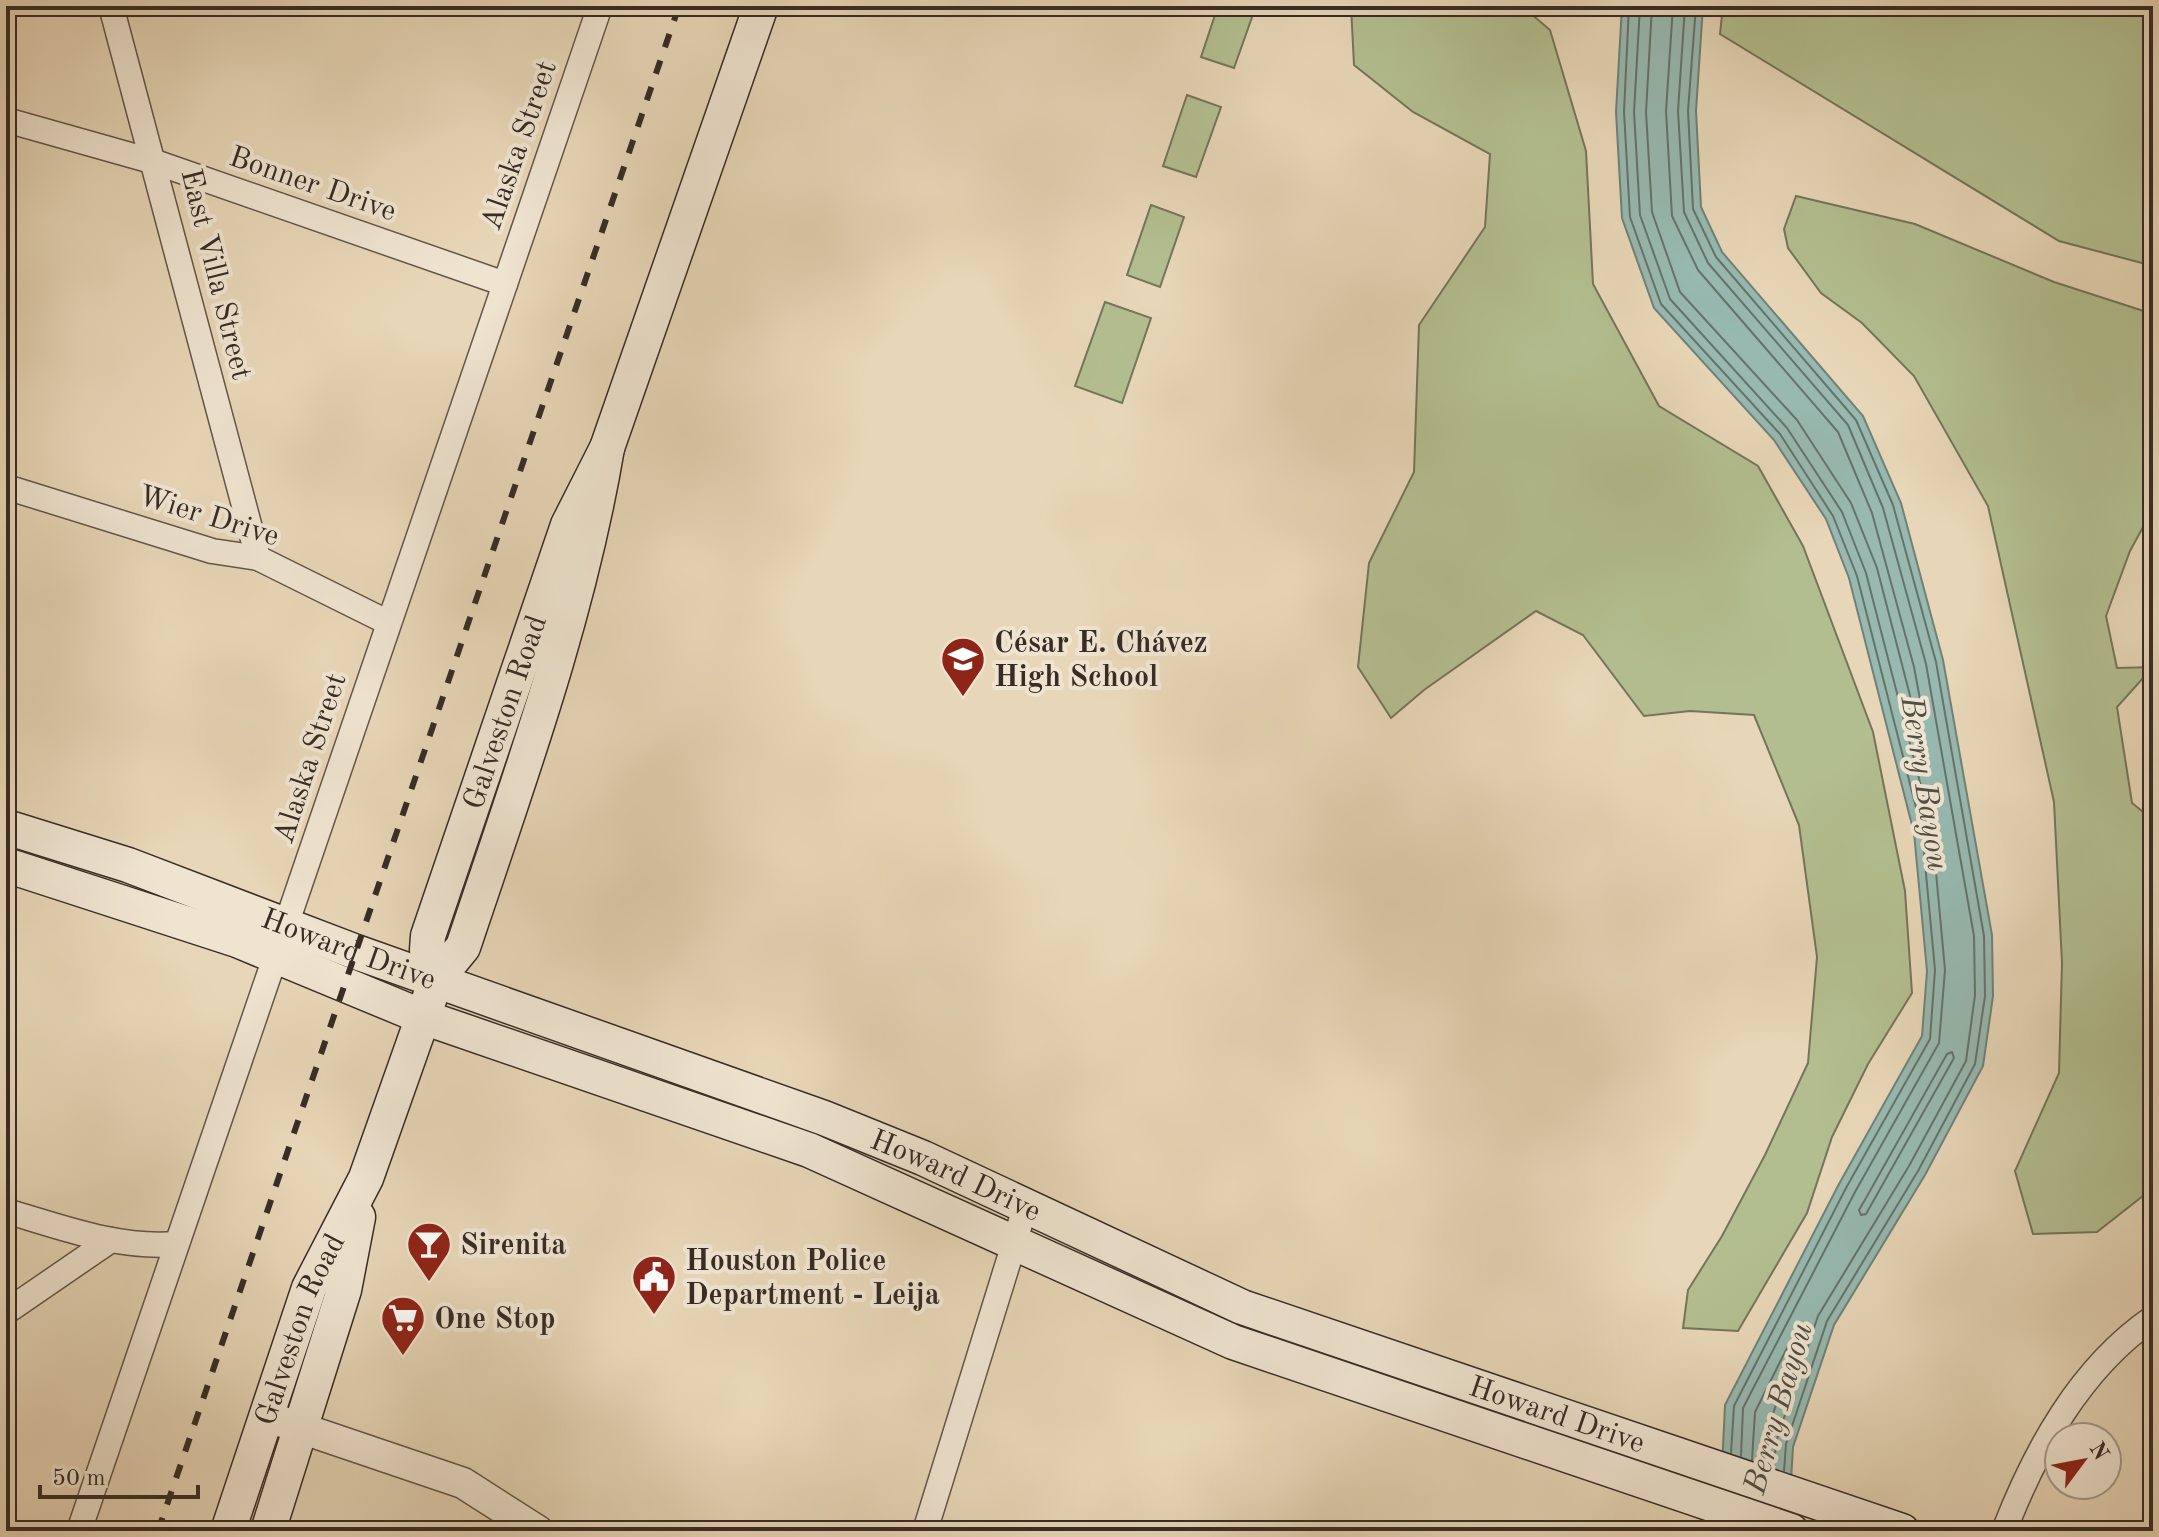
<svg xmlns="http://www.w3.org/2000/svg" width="2159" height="1537" font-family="'Old Standard TT',serif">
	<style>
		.green { fill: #b3be90; stroke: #75755b; stroke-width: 2 }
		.water { fill: #97b9b0; stroke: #718179; stroke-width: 2 }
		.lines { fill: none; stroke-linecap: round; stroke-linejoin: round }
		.shore { stroke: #67726b; stroke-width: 2 }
		.minor-casing { stroke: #63564a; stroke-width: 27 }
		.tertiary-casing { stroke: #63564a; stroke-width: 33 }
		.secondary-casing { stroke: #372c26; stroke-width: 37 }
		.minor { stroke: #efe4d0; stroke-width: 24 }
		.tertiary { stroke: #efe4d0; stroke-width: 30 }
		.secondary { stroke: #efe4d0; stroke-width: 34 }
		.rail { stroke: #372c26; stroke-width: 6; stroke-dasharray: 14 14; stroke-linecap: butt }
		.labels { text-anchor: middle; stroke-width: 8; stroke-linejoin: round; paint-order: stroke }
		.street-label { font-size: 30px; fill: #372c26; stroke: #efe4d0 }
		.poi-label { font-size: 30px; font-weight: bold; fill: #372c26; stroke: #efe4d0; text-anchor: start }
		.water-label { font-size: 32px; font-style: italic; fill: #4f4f48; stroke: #efe4d0 }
	</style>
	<rect width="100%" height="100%" fill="#e7d6b7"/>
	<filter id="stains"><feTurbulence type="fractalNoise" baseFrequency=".0025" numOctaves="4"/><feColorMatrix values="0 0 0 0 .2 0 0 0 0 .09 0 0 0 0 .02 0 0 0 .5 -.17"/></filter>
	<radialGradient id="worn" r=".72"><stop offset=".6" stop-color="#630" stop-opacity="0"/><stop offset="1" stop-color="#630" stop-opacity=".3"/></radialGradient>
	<!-- green -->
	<g class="green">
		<path d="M1218,6H1256L1234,68L1201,57Z"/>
		<path d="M1351,6H1522L1550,30L1586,151L1593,284L1659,406L1758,466L1803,546L1873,732L1905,891L1912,993L1868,1064L1832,1137L1807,1213L1738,1331L1683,1328L1688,1290L1722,1236L1765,1155L1808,1063L1817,957L1799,825L1754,715L1690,711L1644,716L1583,635L1536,611L1424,690L1391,718L1358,667L1369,563L1414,472L1419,325L1485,227L1490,154L1413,112L1354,65Z"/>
		<path d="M1723,6H2153V266L2059,241L1720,34Z"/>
		<path d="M1187,95L1221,107L1196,177L1163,166Z"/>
		<path d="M1796,196L1915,224L2054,282L2153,314V509L2130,551L2106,616L2117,668L2153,667L2117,707L2132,803L2153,820V1188L2097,1232L2033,1234L2015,1171L2059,1073L2062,963L2054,802L1988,506L1914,376L1862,323L1821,293L1788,248L1784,229Z"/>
		<path d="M1151,205L1184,217L1160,287L1127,275Z"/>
		<path d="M1105,302L1151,318L1122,403L1075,386Z"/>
	</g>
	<!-- water -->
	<path class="water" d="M1622,6H1703L1696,111L1701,207L1722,252L1863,416L1901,503L1943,660L1992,935L1993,996L1983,1066L1925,1175L1834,1325L1793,1447L1788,1531H1719L1725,1405L1839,1184L1922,1036L1927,971L1914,833L1849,578L1826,519L1774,440L1654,308L1622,218L1616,112Z"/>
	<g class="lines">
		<!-- shore -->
		<g class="shore">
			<path d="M1629,6L1624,112L1630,217L1661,304L1780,434L1833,516L1857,576L1922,831L1935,970L1930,1039L1846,1188L1734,1406L1731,1453"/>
			<path d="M1640,6L1634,112L1640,215L1670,299L1787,428L1842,512L1866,573L1932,829L1945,970L1939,1043L1855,1192L1743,1408L1741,1456"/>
			<path d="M1652,6L1646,112L1652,212L1680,292L1797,420L1851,503L1877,568L1914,711L1919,714L1922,710L1914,667L1872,513L1838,432L1698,270L1672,216L1666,111L1673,6"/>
			<path d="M1685,6L1678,111L1684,212L1708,263L1848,425L1883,508L1926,664L1974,936L1975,995L1966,1061L1909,1166L1818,1316L1776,1442L1774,1468"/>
			<path d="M1696,6L1688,111L1693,209L1716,257L1856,420L1893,505L1936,662L1984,936L1985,996L1975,1064L1918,1171L1827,1321L1786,1444L1784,1471"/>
			<path d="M1952,1052L1954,1058L1866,1214L1861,1215L1859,1210L1866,1198L1947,1054Z"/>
			<path d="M1752,1460L1755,1412L1787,1348L1791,1346L1794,1350L1765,1438L1762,1464"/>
		</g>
		<!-- minor casing -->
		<g class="minor-casing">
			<g id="minor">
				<path d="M111,6L258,558"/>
				<path d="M6,120L155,162L505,284"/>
				<path d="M6,487L212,551L258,558L387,622"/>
				<path d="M6,1211C61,1227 118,1249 176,1244"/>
				<path d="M6,1312L111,1240"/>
				<path d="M79,1531L600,6"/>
				<path d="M925,1531L1025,1208"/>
				<path d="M2004,1531C2035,1451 2080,1368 2153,1318"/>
			</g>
		</g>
		<!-- tertiary casing -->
		<g class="tertiary-casing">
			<path id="tertiary" d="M280,1421L463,1483L538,1531"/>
		</g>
		<!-- secondary casing -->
		<g class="secondary-casing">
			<g id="secondary">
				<path id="s1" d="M6,827L128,865L356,952L824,1118L923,1158L1242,1307L1902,1531"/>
				<path d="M6,865L237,940L423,1017L809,1150L1233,1342L1791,1531"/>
				<path id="s2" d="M436,980L427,950L428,936L568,525L607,448L761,6"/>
				<path id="s3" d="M228,1531L309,1288L366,1178L436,980L463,947C518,782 578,620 607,448"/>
				<path d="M268,1531L344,1290L358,1217"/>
			</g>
		</g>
		<!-- minor -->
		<use href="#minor" class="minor"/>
		<!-- tertiary -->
		<use href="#tertiary" class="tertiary"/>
		<!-- secondary -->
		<use href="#secondary" class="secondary"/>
		<!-- rail -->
		<path class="rail" d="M158,1531L679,6"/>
	</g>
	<!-- icons -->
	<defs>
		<g id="school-pin" transform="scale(2.3)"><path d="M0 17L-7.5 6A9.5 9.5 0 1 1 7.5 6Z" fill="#8f2418" stroke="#efe4d0"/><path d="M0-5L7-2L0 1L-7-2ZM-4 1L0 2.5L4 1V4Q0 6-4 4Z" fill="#fff"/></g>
		<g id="bar-pin" transform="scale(2.3)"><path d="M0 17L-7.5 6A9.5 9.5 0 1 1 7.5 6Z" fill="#8f2418" stroke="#efe4d0"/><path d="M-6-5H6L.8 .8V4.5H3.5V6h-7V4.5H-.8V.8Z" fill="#fff"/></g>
		<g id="civic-pin" transform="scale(2.3)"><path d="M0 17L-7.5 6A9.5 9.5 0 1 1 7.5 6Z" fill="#8f2418" stroke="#efe4d0"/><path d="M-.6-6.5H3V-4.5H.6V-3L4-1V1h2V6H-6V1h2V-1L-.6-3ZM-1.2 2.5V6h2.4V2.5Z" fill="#fff"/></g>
		<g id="supermarket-pin" transform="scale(2.3)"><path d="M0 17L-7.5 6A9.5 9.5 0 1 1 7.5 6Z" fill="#8f2418" stroke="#efe4d0"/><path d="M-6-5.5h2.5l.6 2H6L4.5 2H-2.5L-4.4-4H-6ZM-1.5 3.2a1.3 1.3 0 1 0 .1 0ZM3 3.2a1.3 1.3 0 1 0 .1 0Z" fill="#fff"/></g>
	</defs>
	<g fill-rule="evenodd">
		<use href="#school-pin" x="963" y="659"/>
		<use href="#bar-pin" x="429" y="1244"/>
		<use href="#civic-pin" x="654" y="1277"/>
		<use href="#supermarket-pin" x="403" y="1318"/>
	</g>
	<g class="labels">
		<!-- street labels -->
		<g class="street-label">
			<text transform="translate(518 145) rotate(-71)" y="10">Alaska Street</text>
			<text transform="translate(313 183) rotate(19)" y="10">Bonner Drive</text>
			<text transform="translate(217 274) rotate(76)" y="10">East Villa Street</text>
			<text transform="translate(209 515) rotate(17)" y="10">Wier Drive</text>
			<text dy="10" stroke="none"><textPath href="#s2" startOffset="282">Galveston Road</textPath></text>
			<text transform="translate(309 758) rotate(-72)" y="10">Alaska Street</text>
			<text dy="10" stroke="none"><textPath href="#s1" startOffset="364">Howard Drive</textPath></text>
			<text dy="10" stroke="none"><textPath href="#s1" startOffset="1012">Howard Drive</textPath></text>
			<text dy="10" stroke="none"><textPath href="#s3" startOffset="214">Galveston Road</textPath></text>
			<text dy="10" stroke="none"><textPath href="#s1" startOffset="1660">Howard Drive</textPath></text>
		</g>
		<!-- poi labels -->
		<g class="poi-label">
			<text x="994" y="652">César E. Chávez<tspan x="994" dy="34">High School</tspan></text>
			<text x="460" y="1254">Sirenita</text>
			<text x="685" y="1270">Houston Police<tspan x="685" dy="34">Department - Leija</tspan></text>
			<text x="434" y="1328">One Stop</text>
		</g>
		<!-- water labels -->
		<g class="water-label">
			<text transform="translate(1926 783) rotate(81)" y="11">Berry Bayou</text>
			<text transform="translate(1777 1408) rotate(-74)" y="11">Berry Bayou</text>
		</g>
	</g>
	<!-- margin -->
	<rect width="2159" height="1537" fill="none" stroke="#e7d6b7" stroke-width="32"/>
	<rect x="8" y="8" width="2143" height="1521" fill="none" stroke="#372c26" stroke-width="4"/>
	<rect x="16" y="16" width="2127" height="1505" fill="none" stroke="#372c26" stroke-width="2"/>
	<!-- north arrow -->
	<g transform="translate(2083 1461) rotate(58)"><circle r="38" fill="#efe4d0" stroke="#a59a8c" stroke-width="2"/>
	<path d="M0-6L14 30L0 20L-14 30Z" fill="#8f2418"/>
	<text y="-12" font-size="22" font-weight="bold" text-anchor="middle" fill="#372c26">N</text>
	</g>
	<!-- scale -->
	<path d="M40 1485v12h158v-12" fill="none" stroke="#372c26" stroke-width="4"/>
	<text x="52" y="1485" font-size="24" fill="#372c26" stroke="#efe4d0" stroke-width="6" paint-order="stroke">50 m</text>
	<rect width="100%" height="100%" filter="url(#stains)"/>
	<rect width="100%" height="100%" fill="url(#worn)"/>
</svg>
